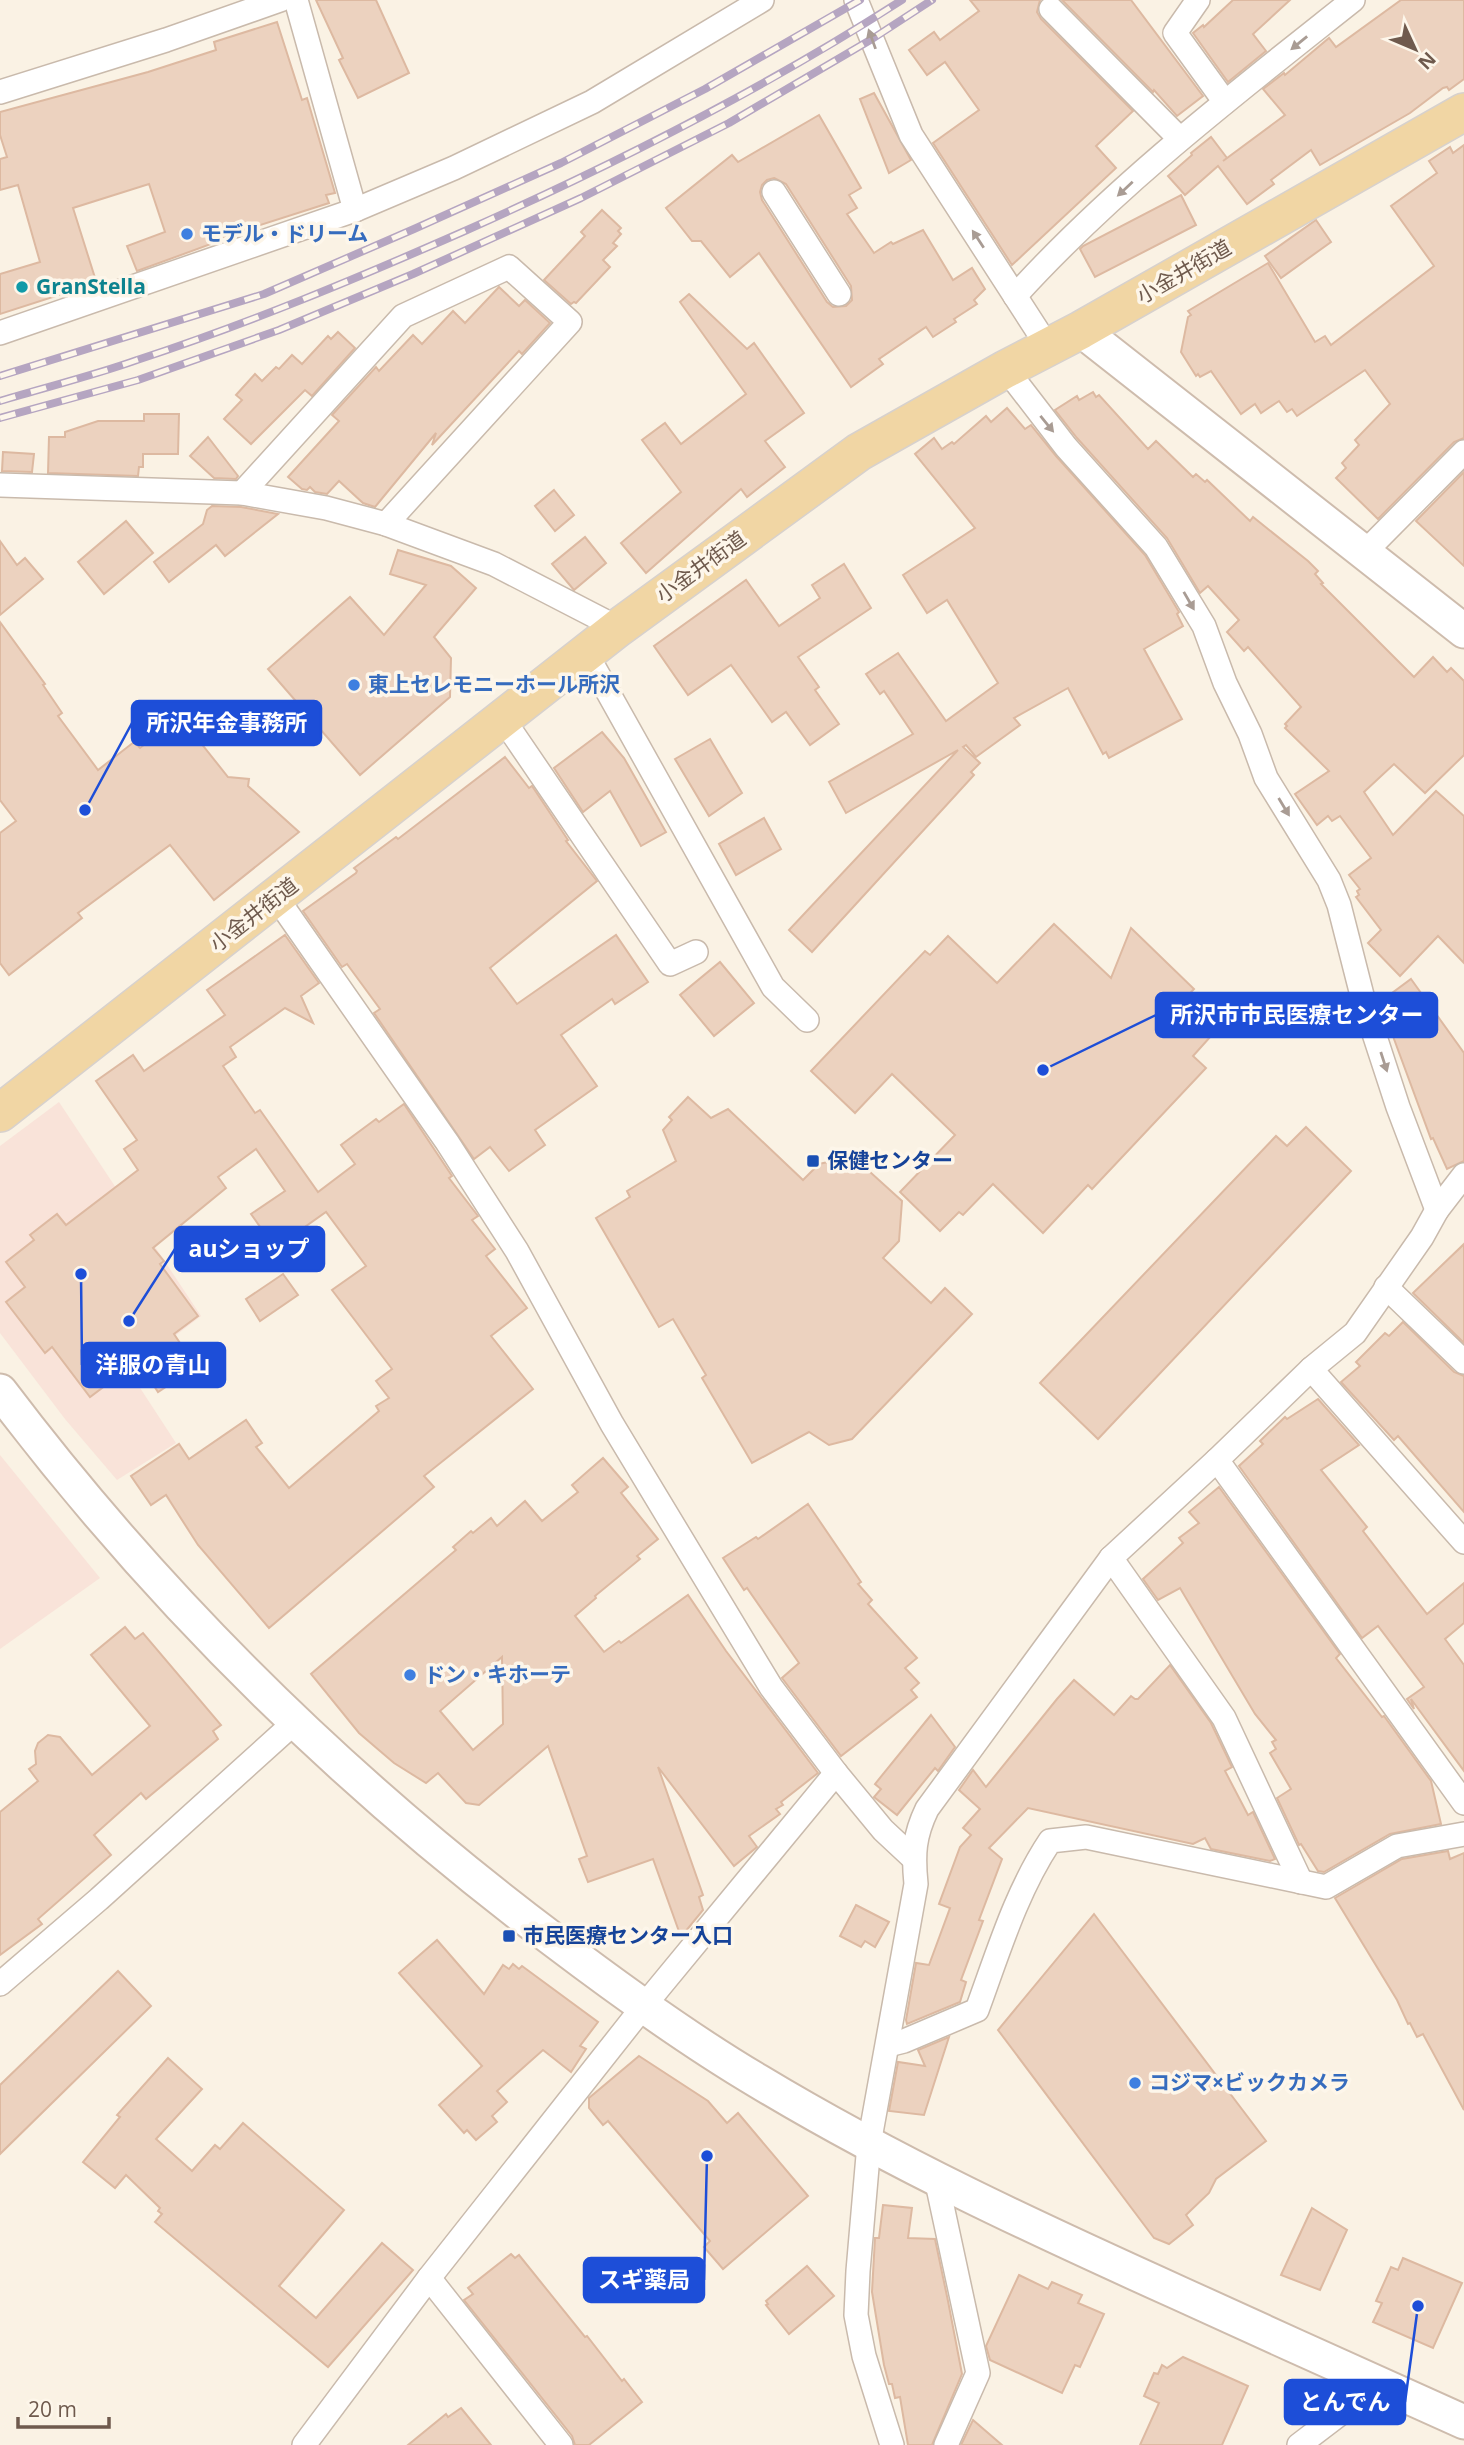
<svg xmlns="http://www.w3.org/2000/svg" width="1464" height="2445" font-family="'Open Sans','Noto Sans JP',sans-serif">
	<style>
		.commercial { fill: #f9e3d9 }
		.building { fill: #ecd2bf; stroke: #ddb9a1; stroke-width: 2; fill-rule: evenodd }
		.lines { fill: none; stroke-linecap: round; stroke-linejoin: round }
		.street-casing { stroke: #c9baac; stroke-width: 26 }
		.secondary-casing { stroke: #cebcad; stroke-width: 37 }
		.primary-casing { stroke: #d7d1cd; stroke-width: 40 }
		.street { stroke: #fff; stroke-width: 23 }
		.secondary { stroke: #fff; stroke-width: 33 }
		.primary { stroke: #f1d6a4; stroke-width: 37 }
		.rail-casing { stroke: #b5a5c1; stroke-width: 8 }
		.rail { stroke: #fdf6ea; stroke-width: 5; stroke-dasharray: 16; stroke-linecap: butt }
		.oneway { fill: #a99c94 }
		.shop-dot { fill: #3f7fe0; stroke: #fdf6ea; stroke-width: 2.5 }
		.culture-dot { fill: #0f9aa8; stroke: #fdf6ea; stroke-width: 2.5 }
		.transit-dot { fill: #1a4fb4; stroke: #fdf6ea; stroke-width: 2.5 }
		.labels { text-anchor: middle; stroke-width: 7; stroke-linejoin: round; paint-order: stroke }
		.shop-label { font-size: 21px; font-weight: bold; fill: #366cbe; stroke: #fdf6ea; text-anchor: start }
		.street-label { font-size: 21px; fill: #6f5a4d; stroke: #fdf6ea }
		.culture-label { font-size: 21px; font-weight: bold; fill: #0d838f; stroke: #fdf6ea; text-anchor: start }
		.transit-label { font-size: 21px; font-weight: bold; fill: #164399; stroke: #fdf6ea; text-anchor: start }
		.leader { fill: none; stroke: #1d4ed8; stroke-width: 2.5 }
		.callout-dot { fill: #1d4ed8; stroke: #fdf6ea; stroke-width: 2.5 }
		.callout { fill: #1d4ed8; stroke: #1d4ed8; stroke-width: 2.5 }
		.callout-label { font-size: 23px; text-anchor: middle; font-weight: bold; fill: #fff }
	</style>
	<rect width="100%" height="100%" fill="#faf2e4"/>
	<!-- commercial -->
	<g class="commercial">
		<path d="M59,1102L201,1316L129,1371L176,1443L117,1480L65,1419L0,1333V1146Z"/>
		<path d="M0,1455L100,1578L0,1649Z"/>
	</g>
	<!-- building -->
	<g class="building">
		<path d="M316,0H376L409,73L358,98L339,60L343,58Z"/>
		<path d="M970,0H1040L1037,12L1041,19L1133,111L1096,146L1116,168L1012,265L933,143L979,110L945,62L927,75L909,50L934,32L940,40L979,11Z"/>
		<path d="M1062,0H1131L1203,96L1177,116L1154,90L1153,92Z"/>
		<path d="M1233,0H1290L1253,34L1266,51L1228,82L1193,33L1203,25L1204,27Z"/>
		<path d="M1401,0H1464V79L1449,90L1447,87L1443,88L1410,113L1320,165L1311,150L1271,180L1274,184L1247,204L1218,166L1185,195L1168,176L1192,155L1191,153L1211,137L1227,158L1223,161L1285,115L1263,89L1284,73L1285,75L1329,38L1336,47Z"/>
		<path d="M277,22L302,100L307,98L335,193L326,195L329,203L210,241L211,244L137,271L127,246L165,232L149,184L73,208L96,281L89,284L90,285L0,314V274L40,262L18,185L0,190V159L7,157L0,135V112L148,72L216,50L214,42Z"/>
		<path d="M874,93L911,160L889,173L860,99Z"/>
		<path d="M819,115L861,188L849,195L857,208L847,214L874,253L891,242L893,244L923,230L953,280L972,268L985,289L974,300L977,304L954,319L956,322L933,337L926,327L879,359L883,364L851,387L759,253L730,277L701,241H692L666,208L732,155L738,162ZM774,178L786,184L851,286L852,300L846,306L833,307L827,302L762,200L760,192L762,185L767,180Z"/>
		<path d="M1464,145V438L1454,442L1378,519L1336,478L1346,468L1342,463L1359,445L1355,440L1390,404L1365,370L1297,416L1292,409L1287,412L1279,401L1261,413L1255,404L1241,414L1211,371L1200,377L1198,374L1196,376L1181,352L1188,317L1191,315L1188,311L1268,263L1315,342L1325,336L1331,345L1434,266L1391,206L1437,173L1429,161L1450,147L1453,153Z"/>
		<path d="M1181,195L1196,225L1095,277L1080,249L1083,246Z"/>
		<path d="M602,210L621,228L618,231L621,234L613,243L617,246L603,260L610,267L576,303L574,302L571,304L544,280L585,236L581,232Z"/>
		<path d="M1316,220L1331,242L1281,278L1265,256Z"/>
		<path d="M499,287L519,306L525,300L550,323L522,354L519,351L432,445L436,433L375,507L363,503L339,481L327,494L315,492L310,487L307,490L302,489L288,477L339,421L332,415L376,367L379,371L413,335L422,344L453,311L465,323Z"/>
		<path d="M689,294L747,349L754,343L804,413L765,441L785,467L747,497L741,489L646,573L621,543L681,492L642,440L665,423L681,444L746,394L680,302Z"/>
		<path d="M338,332L355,348L312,396L305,390L251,444L224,419L242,400L236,395L255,374L262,381L276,367L279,369L292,355L302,364L328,336L331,339Z"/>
		<path d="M1093,392L1096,397L1099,395L1148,449L1156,441L1193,477L1196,474L1205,482L1207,480L1250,521L1253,517L1308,561L1318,571L1315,574L1323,583L1321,584L1414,677L1433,657L1447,672L1451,668L1464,681V755L1425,793L1394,764L1364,792L1393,835L1436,791L1464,816V963L1438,936L1400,976L1368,943L1381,930L1356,897L1359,895L1357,891L1360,889L1349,875L1371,858L1340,816L1332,821L1328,816L1317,825L1295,794L1329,771L1285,728L1287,726L1285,724L1301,707L1248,647L1244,651L1227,632L1239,620L1208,586L1200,593L1167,538L1077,438L1055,410L1077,396L1079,400Z"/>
		<path d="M1007,408L1025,429L1031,425L1056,456L1145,555L1179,612L1177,614L1183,626L1144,649L1182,719L1109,758L1106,752L1103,754L1068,688L1014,718L1020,725L976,757L966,745L963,747L980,763L971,772L974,775L812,952L789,930L958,750L846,813L829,782L913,734L884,691L880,694L866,674L898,653L946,721L998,683L947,600L927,613L903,575L975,528L915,454L934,438L942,449L952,442L954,444L986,416L991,422Z"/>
		<path d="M144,414H179L178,454H143V467H139L138,476L48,473L49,437H65V432L98,421H144Z"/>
		<path d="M208,437L238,476L236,479L214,478L190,456Z"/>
		<path d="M3,452L34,454L32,472L2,471Z"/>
		<path d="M1464,472V566L1416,521Z"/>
		<path d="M554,490L574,515L555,531L535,506Z"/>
		<path d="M212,506L241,507L278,514L225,556L216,545L169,582L154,562L203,524L207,510Z"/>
		<path d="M126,521L153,553L104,594L78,562Z"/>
		<path d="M585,537L606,563L574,590L552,564Z"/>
		<path d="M0,541L17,565L25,558L43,579L0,615Z"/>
		<path d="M398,550L451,566L476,588L434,637L451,658L450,697L360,775L268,669L350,597L384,635L426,585L390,574Z"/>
		<path d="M844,564L871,608L798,657L819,687L815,690L839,724L810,745L786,712L772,722L731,665L688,695L654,646L746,580L779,626L820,598L812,585Z"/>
		<path d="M0,622L45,684L43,685L62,713L58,716L98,770L134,742L140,748L180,717L228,777L249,779L248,786L299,832L214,900L170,845L78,913L82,918L9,975L0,963V833L16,821L0,800Z"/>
		<path d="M602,732L624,758L666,832L641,846L610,791L583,812L554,768Z"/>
		<path d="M710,739L742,793L709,816L675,759Z"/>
		<path d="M505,757L529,788L532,786L568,840L566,841L597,881L490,968L517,1004L616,935L648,982L615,1004L612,999L561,1035L597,1086L535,1130L545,1145L509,1171L490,1147L474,1159L374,1013L380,1009L347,964L342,967L303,911L356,873L357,871L354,868L396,837L398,839Z"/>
		<path d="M764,818L781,849L736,875L719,844Z"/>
		<path d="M1054,924L1111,978L1131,928L1194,989L1179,1005L1211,1036L1193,1056L1206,1068L1092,1189L1088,1185L1043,1233L993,1184L963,1215L959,1212L940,1231L900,1192L955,1135L892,1074L855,1113L811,1071L925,951L930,955L948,936L997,983Z"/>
		<path d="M285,935L319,983L301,996L313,1023L285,1008L230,1047L236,1057L223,1066L255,1113L260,1110L318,1192L355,1164L341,1145L376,1119L379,1122L404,1104L452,1176L449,1178L478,1216L472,1220L495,1249L486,1256L527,1308L491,1336L533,1389L424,1476L434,1487L269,1628L198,1545L166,1495L151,1505L131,1476L179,1444L189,1459L246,1420L262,1443L256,1447L289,1488L379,1411L376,1406L389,1398L376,1381L392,1369L332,1290L366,1266L326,1212L275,1248L251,1214L285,1191L256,1149L218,1177L226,1188L153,1248L164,1261L160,1264L198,1316L174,1334L196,1367L158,1392L138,1361L90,1397L52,1347L45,1353L6,1302L25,1287L6,1262L34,1240L30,1235L57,1214L66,1225L138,1170L124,1149L137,1140L96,1081L133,1055L144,1071L225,1015L207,990Z"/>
		<path d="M720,962L754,1003L714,1036L680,995Z"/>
		<path d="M1411,979L1464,1053V1161L1447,1169L1433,1138L1431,1139L1394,1039L1384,999Z"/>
		<path d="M688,1097L711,1118L728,1109L803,1180L819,1164L828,1162L849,1163L869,1171L902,1201L899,1241L883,1258L931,1303L945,1288L972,1314L852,1439L829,1445L809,1432L752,1463L702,1378L706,1375L673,1319L659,1327L596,1218L630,1197L627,1191L676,1161L663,1130L672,1120L669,1117Z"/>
		<path d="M1306,1127L1351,1171L1098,1439L1040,1383L1276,1136L1287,1146Z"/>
		<path d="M1464,1244V1343L1413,1293Z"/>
		<path d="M283,1274L298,1295L260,1321L246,1299Z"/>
		<path d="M1403,1322L1454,1372L1464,1376V1512L1398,1436L1394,1440L1341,1382L1360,1366L1356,1362L1385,1333L1389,1336Z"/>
		<path d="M1318,1399L1359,1445L1321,1470L1367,1527L1363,1531L1427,1614L1464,1583V1623L1445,1639L1464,1665V1771L1411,1699L1414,1709L1407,1699L1424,1687L1378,1626L1362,1638L1239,1466L1263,1444L1260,1441L1285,1417L1287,1419Z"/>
		<path d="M603,1458L628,1487L621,1493L658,1539L637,1556L640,1559L595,1596L596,1598L575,1616L604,1652L619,1641L621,1643L688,1595L726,1651L818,1773L781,1802L783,1805L776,1809L780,1814L749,1836L757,1847L734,1866L658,1767L703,1895L699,1897L703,1910L681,1937L653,1859L588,1882L579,1859L587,1856L548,1746L479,1805L466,1803L438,1773L426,1783L394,1763L359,1733L311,1674L456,1550L453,1547L471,1531L473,1533L491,1518L497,1526L525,1501L542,1521L578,1492L572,1485ZM502,1657L503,1724L473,1750L440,1711Z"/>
		<path d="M1219,1487L1340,1654L1336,1658L1382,1717L1384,1716L1431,1781L1441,1824L1390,1834L1324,1872L1318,1871L1301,1844L1299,1845L1277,1798L1291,1789L1270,1753L1276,1749L1272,1742L1276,1740L1255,1714L1180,1588L1158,1600L1143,1579L1183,1543L1179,1538L1199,1523L1189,1512Z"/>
		<path d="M808,1504L861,1582L858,1584L872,1600L868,1604L917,1658L905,1668L919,1683L911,1690L917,1697L841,1756L782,1678L799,1663L747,1588L744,1590L723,1558L756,1537L758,1539Z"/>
		<path d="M125,1627L135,1639L143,1633L221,1725L213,1731L218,1739L146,1799L141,1793L94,1835L111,1855L38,1919L42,1924L0,1955V1812L38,1781L29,1769L36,1764L35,1751L38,1743L48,1735L60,1737L92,1775L150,1726L91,1655Z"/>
		<path d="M1170,1665L1211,1723L1232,1767L1225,1771L1248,1815L1253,1812L1275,1859L1270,1861L1211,1849L1205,1838L1193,1844L1028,1808L989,1848L1002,1859L979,1920L983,1921L961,1980L966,1982L960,2002L907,2024L906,2020L916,1963L929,1965L950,1908L939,1904L960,1847L971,1835L963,1828L980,1809L959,1790L973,1770L986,1787L1057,1699L1074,1680L1114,1715L1131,1696L1135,1699H1138Z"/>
		<path d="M931,1715L955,1747L938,1771L935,1768L897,1815L874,1797L881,1789L875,1784Z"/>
		<path d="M1448,1851L1450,1859L1464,1853V2110L1423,2034L1417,2037L1410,2023L1408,2024L1397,2000L1335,1898L1402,1859Z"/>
		<path d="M856,1905L889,1922L875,1947L865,1941L861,1947L840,1936Z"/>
		<path d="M1094,1914L1266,2141L1216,2179L1209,2193L1186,2215L1193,2225L1169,2244L1154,2238L998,2030Z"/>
		<path d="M437,1940L484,1994L503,1965L509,1969L513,1964L519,1969L522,1966L598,2022L580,2046L586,2049L571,2072L543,2050L497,2091L507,2102L492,2116L497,2122L476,2140L467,2130L464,2133L439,2105L482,2066L399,1973Z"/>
		<path d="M118,1971L151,2006L0,2154V2085Z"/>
		<path d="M949,2037L924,2115L889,2111L898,2062L925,2066L918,2050Z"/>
		<path d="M639,2056L708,2101L727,2123L738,2113L808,2196L723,2269L704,2247L710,2241L608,2121L603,2125L589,2108V2098Z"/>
		<path d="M168,2058L202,2089L156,2139L192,2171L215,2145L220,2149L243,2123L344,2210L279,2286L316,2318L382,2243L413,2270L328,2367L155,2222L162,2214L158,2211L160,2208L126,2175L115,2188L83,2162L120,2117L117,2115Z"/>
		<path d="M883,2205L912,2208L908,2238L935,2239L948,2301L962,2374L932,2445H908L900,2397L895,2398L892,2384H889L884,2365L872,2292L875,2238H879Z"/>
		<path d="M1312,2208L1347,2230L1320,2290L1281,2275Z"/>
		<path d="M511,2254L515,2258L519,2255L585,2337L587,2336L622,2381L624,2379L642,2402L589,2445H575L572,2436L464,2300L473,2294L468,2288Z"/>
		<path d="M1403,2258L1462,2283L1433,2348L1373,2322L1382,2303L1376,2301L1391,2267L1398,2270Z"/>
		<path d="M807,2266L834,2296L789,2334L766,2305L768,2304L766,2301Z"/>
		<path d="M1019,2275L1048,2289L1052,2282L1082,2295L1078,2303L1104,2314L1080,2367L1075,2365L1062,2393L990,2360L986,2346Z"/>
		<path d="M1183,2357L1248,2386L1222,2445H1140L1159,2403L1144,2396L1154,2373L1158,2374L1162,2365L1167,2368Z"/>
		<path d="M461,2408L491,2445H408L446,2414L448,2417Z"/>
		<path d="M973,2420L1002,2445H961Z"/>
	</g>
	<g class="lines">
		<!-- street casing -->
		<g class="street-casing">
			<g id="street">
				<path d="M296,0L355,210"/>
				<path d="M856,0L911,135L1048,347"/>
				<path d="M1198,0L1175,33L1225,102"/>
				<path d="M1051,9L1180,139"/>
				<path d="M0,92L166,40L280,0"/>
				<path d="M774,192L839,294"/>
				<path d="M1015,296C1116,185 1236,93 1353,0"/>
				<path d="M0,333L355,210L454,168L592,102L762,0"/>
				<path d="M1006,369L1066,447L1156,547L1204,626L1225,683L1250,734L1266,778L1329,880L1339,905L1364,1003L1398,1107L1437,1210"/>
				<path d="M0,485L242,493L326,508L386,524L494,564L618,628"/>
				<path d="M242,493L403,316L509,267L570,322L386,524"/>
				<path d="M1365,552L1464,452"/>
				<path d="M586,653L773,987L807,1020"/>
				<path d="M503,719L670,964L696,952"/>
				<path d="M276,897L447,1142L517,1251L612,1424L771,1687L836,1773L883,1830L913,1858"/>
				<path d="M1386,1287L1464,1362"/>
				<path d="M1311,1369L1464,1542"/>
				<path d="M1217,1460L1464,1803"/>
				<path d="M1111,1558L1224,1718L1301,1882"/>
				<path d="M0,1984L99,1899L295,1722"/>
				<path d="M888,2045L904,2041L977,2010C998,1953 1016,1892 1050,1841L1086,1837L1326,1887L1397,1846L1464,1834"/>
				<path d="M936,2178L978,2373L946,2445"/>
				<path d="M429,2278L561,2445"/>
				<path d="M304,2445L429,2278L643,2007L836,1773"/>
				<path d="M892,2445L864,2356L856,2315L858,2271L869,2144L916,1884C913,1854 914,1836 927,1809L1111,1558L1217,1460L1311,1369L1355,1333L1422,1237L1437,1210L1464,1175"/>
				<path d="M1299,2445L1379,2384"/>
			</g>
		</g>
		<!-- secondary casing -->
		<g class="secondary-casing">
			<g id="secondary">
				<path d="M1081,330L1464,631"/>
				<path d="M0,1391C158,1600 346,1784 555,1941C621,1991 687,2039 758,2081C894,2163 1037,2229 1181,2294C1275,2337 1370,2380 1464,2422"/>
			</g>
		</g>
		<!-- primary casing -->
		<g class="primary-casing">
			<path id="primary" d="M0,1113L618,628L859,452L1006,369L1081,330L1464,112"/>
		</g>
		<!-- street -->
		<use href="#street" class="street"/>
		<!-- secondary -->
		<use href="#secondary" class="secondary"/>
		<!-- primary -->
		<use href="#primary" class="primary"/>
		<!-- rail casing -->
		<g class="rail-casing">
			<g id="rail">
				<path d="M0,376L264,294L414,229L561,163L705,89L860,0"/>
				<path d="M0,401C46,387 92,376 137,360C250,323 358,278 467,230C617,163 764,89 902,0"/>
				<path d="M0,418L138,380L279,330L413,274L581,198L729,123L872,39L932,0"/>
			</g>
		</g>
		<!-- rail -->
		<use href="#rail" class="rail"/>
	</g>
	<!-- one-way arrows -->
	<defs><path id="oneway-solid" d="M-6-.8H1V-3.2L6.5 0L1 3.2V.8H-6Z" transform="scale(1.75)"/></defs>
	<g class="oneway">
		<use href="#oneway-solid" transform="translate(872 39) rotate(-110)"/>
		<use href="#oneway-solid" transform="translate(1299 43) rotate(141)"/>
		<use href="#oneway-solid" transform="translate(1125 189) rotate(137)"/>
		<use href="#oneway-solid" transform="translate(978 239) rotate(-123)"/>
		<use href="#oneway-solid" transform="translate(1047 424) rotate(51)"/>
		<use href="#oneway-solid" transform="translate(1189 601) rotate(60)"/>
		<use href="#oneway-solid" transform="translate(1284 807) rotate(59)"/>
		<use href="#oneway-solid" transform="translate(1384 1062) rotate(72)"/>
	</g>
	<!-- markers -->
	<g class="shop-dot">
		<circle cx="187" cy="234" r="7"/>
		<circle cx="354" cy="685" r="7"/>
		<circle cx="410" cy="1675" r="7"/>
		<circle cx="1135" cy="2083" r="7"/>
	</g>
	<circle class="culture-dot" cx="22" cy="287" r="7"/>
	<g class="transit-dot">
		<rect x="806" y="1154" width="14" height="14" rx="3.5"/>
		<rect x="502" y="1929" width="14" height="14" rx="3.5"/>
	</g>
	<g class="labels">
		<!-- shop labels -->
		<g class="shop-label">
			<text x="201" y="241">モデル・ドリーム</text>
			<text x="368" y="692">東上セレモニーホール所沢</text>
			<text x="424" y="1682">ドン・キホーテ</text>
			<text x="1149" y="2090">コジマ×ビックカメラ</text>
		</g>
		<!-- street labels -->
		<g class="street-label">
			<text transform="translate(1184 272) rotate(-30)" y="7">小金井街道</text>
			<text transform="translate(701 567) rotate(-36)" y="7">小金井街道</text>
			<text transform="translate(254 915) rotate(-38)" y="7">小金井街道</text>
		</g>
		<!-- culture labels -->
		<g class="culture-label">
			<text x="36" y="294">GranStella</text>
		</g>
		<!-- transit labels -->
		<g class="transit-label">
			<text x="827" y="1168">保健センター</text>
			<text x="523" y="1943">市民医療センター入口</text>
		</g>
	</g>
	<!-- callouts -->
	<path class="leader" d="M85 810L132 723M1043 1070L1156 1015M129 1321L175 1249M81 1274L82 1365M707 2156L704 2280M1418 2306L1405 2402"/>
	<g class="callout-dot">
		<circle cx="85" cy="810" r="7"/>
		<circle cx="1043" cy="1070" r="7"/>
		<circle cx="129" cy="1321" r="7"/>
		<circle cx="81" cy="1274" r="7"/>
		<circle cx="707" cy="2156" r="7"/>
		<circle cx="1418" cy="2306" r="7"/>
	</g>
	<g class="callout">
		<rect x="132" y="701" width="189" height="44" rx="7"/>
		<rect x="1156" y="993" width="281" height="44" rx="7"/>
		<rect x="175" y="1227" width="149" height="44" rx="7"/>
		<rect x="82" y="1343" width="143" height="44" rx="7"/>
		<rect x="584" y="2258" width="120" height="44" rx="7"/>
		<rect x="1285" y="2380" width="120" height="44" rx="7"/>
	</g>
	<g class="callout-label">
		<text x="227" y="731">所沢年金事務所</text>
		<text x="1297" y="1023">所沢市市民医療センター</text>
		<text x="249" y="1257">auショップ</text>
		<text x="153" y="1373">洋服の青山</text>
		<text x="644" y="2288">スギ薬局</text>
		<text x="1345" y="2410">とんでん</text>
	</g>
	<!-- north arrow -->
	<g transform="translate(1415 49) rotate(134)" stroke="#fdf6ea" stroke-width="5" paint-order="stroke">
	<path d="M0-5L12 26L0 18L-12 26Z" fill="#6f5a4d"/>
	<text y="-10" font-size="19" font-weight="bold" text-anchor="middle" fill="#6f5a4d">N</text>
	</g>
	<!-- scale -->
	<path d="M18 2417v10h91v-10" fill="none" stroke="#6f5a4d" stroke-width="3.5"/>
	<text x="28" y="2417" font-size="21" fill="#6f5a4d" stroke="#fdf6ea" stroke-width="5" paint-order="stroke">20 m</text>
</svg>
